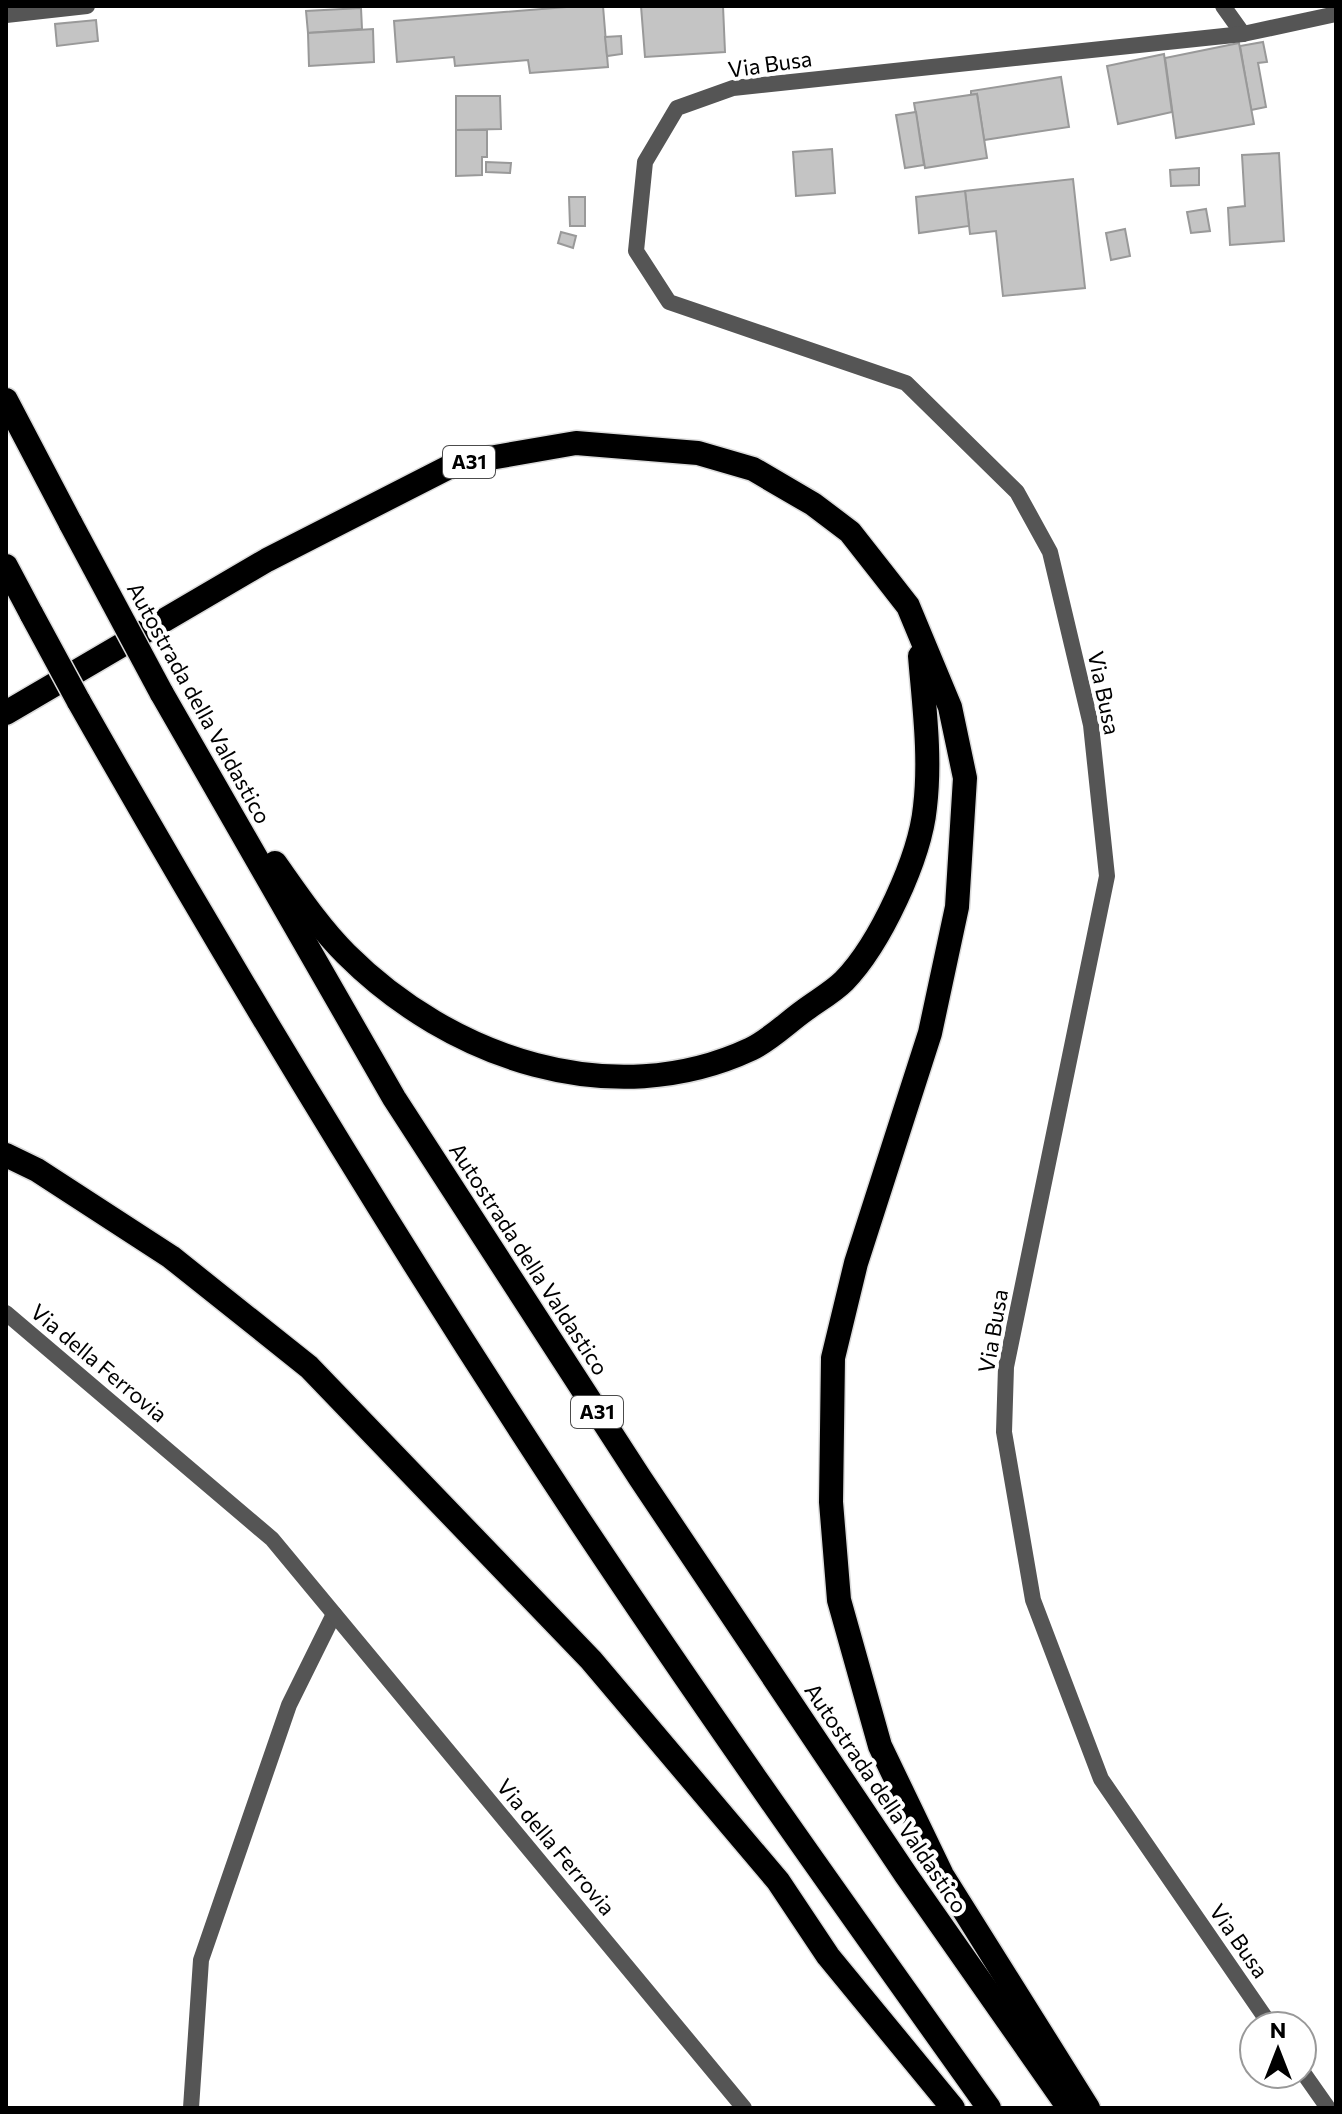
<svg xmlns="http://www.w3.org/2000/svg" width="1342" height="2114" font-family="Commissioner,sans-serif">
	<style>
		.building { fill: #c4c4c4; stroke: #999; stroke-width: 2 }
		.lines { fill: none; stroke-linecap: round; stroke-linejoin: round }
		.motorway-casing { stroke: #dbdbdb; stroke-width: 27 }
		.service { stroke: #555; stroke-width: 16 }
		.minor { stroke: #555; stroke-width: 16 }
		.tertiary { stroke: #555; stroke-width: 16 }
		.motorway { stroke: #000; stroke-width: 24 }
		.motorway-bridge-casing { stroke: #dbdbdb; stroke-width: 27; stroke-linecap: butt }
		.motorway-bridge { stroke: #000; stroke-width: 24 }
		.labels { text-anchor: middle; stroke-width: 8; stroke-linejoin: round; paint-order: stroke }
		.shield { fill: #fff; stroke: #4c4c4c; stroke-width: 2 }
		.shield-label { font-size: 20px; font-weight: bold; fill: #000 }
		.street-label { font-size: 22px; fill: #000; stroke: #fff }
	</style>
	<rect width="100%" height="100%" fill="#fff"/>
	<!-- building -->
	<g class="building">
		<path d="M579,6H603L608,67L530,73L528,60L455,66L454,57L397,62L394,21Z"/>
		<path d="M641,6H723L725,52L645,57Z"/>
		<path d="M361,8L362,29L308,33L306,11Z"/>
		<path d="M96,20L98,41L57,46L55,24Z"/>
		<path d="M373,29L374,62L309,66L308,33Z"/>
		<path d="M621,36L622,54L607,56L605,37Z"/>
		<path d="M1263,42L1267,62L1258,63L1266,107L1251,110L1240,46Z"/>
		<path d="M1239,43L1254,124L1176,138L1165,58Z"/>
		<path d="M1164,54L1172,112L1118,124L1107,66Z"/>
		<path d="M1061,77L1069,127L984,140L977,94L971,95V91Z"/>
		<path d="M977,94L987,158L925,168L914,103Z"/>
		<path d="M456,96H500L501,129L456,130Z"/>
		<path d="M916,112L924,165L905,168L896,115Z"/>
		<path d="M456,130H487V157H482V175L456,176Z"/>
		<path d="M832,149L835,193L796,196L793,152Z"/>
		<path d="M1279,153L1284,241L1230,245L1228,208L1245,206L1242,155Z"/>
		<path d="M486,162L511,163L510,173L486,172Z"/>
		<path d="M1199,168V185L1171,186L1170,170Z"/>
		<path d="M1073,179L1085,288L1003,296L996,231L970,234L965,191Z"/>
		<path d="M965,191L969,226L919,233L916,197Z"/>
		<path d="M569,197H585V226H570Z"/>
		<path d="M1206,209L1210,231L1191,233L1187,212Z"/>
		<path d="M1125,229L1130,256L1111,260L1106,233Z"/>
		<path d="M561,232L576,236L573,248L558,243Z"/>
	</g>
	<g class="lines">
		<!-- motorway casing -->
		<g class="motorway-casing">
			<g id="motorway">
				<path d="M6,400L71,524"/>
				<path d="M6,566L32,615"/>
				<path d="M161,692L394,1098L640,1478L906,1875L1069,2108"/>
				<path d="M78,700C233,973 397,1243 570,1506C705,1710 847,1909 989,2108"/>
				<path d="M6,713L267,560L455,464L576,443L698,453L753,469L813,504L850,532L883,574L908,606L950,707L965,778L957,907L930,1033L856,1263L833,1358L831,1502L839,1600L880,1746L942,1875L1088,2108"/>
				<path d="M275,863C297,894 319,927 346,954C450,1058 612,1114 751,1049C770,1040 788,1022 805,1010C817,1001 833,992 844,981C880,944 920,858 925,807C931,757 924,705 920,656"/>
				<path d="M6,1155L37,1170L171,1257L309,1367L591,1660L778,1881L828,1956L953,2108"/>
			</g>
		</g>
		<!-- service -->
		<path class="service" d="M191,2108L201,1960L289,1705L334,1614"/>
		<!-- minor -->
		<g class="minor">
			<path d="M1223,6L1243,34"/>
			<path d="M6,15L87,6"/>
			<path d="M1271,2026L1101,1779L1033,1600L1004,1432L1006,1367L1107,876L1091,725L1050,552L1017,492L906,383L669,302L636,251L645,162L677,108L733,88L1243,34L1336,14"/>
			<path d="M1302,2071L1328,2108"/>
		</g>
		<!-- tertiary -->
		<path class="tertiary" d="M6,1313L272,1539L744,2108"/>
		<!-- motorway -->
		<use href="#motorway" class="motorway"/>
		<!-- motorway-bridge casing -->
		<g class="motorway-bridge-casing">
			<g id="motorway-bridge">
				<path d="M71,524L161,692"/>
				<path d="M32,615L78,700"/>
			</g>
		</g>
		<!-- motorway-bridge -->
		<use href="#motorway-bridge" class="motorway-bridge"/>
	</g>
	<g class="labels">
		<!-- shield labels -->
		<g class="shield">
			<rect x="443" y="446" width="52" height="32" rx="6"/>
			<rect x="571" y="1396" width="52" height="32" rx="6"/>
		</g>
		<g class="shield-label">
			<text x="469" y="469">A31</text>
			<text x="597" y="1419">A31</text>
		</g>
		<!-- street labels -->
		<g class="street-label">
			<text transform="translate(770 64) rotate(-8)" y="8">Via Busa</text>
			<text transform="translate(1104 693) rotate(78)" y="8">Via Busa</text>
			<text transform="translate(199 703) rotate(61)" y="8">Autostrada della Valdastico</text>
			<text transform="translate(529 1259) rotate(57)" y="8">Autostrada della Valdastico</text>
			<text transform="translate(993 1331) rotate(-80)" y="8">Via Busa</text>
			<text transform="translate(99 1363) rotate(40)" y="8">Via della Ferrovia</text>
			<text transform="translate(886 1798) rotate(56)" y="8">Autostrada della Valdastico</text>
			<text transform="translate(556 1847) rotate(50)" y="8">Via della Ferrovia</text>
			<text transform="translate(1239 1941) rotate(55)" y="8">Via Busa</text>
		</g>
	</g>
	<!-- border -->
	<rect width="1342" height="2114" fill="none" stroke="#000000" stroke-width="16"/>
	<!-- north arrow -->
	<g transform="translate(1278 2050)"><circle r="38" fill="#ffffff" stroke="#999999" stroke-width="2"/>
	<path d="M0-6L14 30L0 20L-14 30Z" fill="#000000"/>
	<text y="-12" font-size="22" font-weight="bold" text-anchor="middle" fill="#000000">N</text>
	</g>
</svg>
